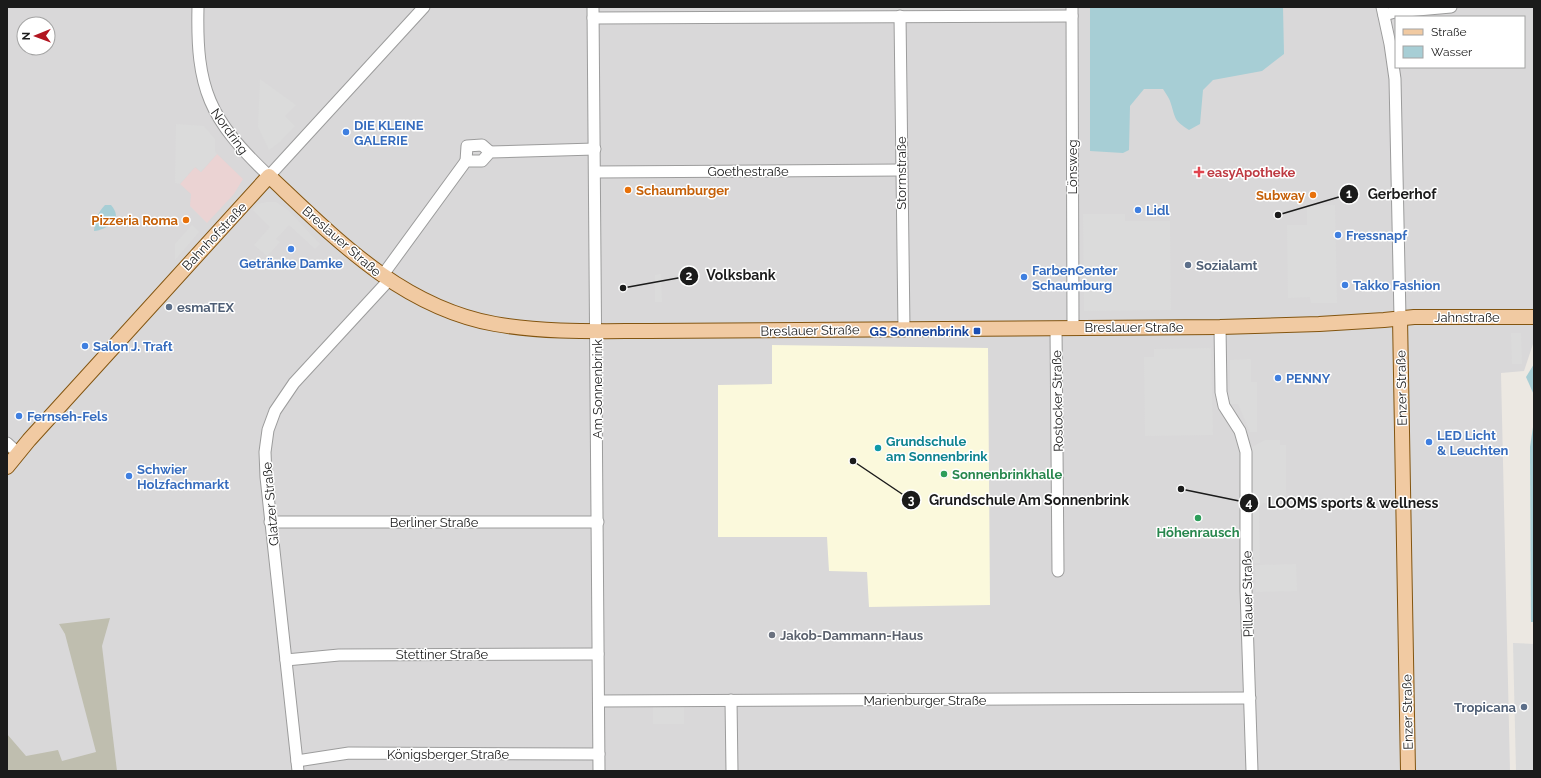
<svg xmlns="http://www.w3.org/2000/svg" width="1541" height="778" font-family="Raleway,sans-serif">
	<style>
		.residential { fill: #d9d8d9; fill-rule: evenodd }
		.commercial { fill: #ebd3d3 }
		.education { fill: #fbf9dc }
		.construction { fill: #bfbeaf }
		.parking { fill: #dbdbdb }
		.water { fill: #a7ced5 }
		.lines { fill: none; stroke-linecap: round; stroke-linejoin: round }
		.minor-casing { stroke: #9c9c9c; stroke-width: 13 }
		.major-casing { stroke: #835510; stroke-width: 16 }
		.minor { stroke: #fff; stroke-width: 11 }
		.major { stroke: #f1caa2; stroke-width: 14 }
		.shop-dot { fill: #3f7fe0; stroke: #fff; stroke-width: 1.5 }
		.health-dot { fill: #e0444e; stroke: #fff; stroke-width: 1.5 }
		.food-dot { fill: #e8710a; stroke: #fff; stroke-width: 1.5 }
		.service-dot { fill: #5c6f8a; stroke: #fff; stroke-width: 1.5 }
		.transit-dot { fill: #1a4fb4; stroke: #fff; stroke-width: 1.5 }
		.culture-dot { fill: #0f9aa8; stroke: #fff; stroke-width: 1.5 }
		.leisure-dot { fill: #2e9e5b; stroke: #fff; stroke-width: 1.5 }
		.worship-dot { fill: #6b7280; stroke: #fff; stroke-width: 1.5 }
		.labels { text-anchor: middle; stroke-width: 3; stroke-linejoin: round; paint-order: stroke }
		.shop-label { font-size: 13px; font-weight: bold; fill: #366cbe; stroke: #fff; text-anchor: start }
		.street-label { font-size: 13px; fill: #1b1b1b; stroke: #fff }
		.health-label { font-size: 13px; font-weight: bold; fill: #be3a42; stroke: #fff; text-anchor: start }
		.food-label { font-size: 13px; font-weight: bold; fill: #c56008; stroke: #fff; text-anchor: end }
		.service-label { font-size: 13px; font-weight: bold; fill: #4e5e75; stroke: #fff; text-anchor: start }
		.transit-label { font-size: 13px; font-weight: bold; fill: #164399; stroke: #fff; text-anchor: end }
		.culture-label { font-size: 13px; font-weight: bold; fill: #0d838f; stroke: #fff; text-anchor: start }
		.leisure-label { font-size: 13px; font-weight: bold; fill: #27864d; stroke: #fff; text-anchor: start }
		.worship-label { font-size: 13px; font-weight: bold; fill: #5b616d; stroke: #fff; text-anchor: start }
		.leader { fill: none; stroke: #1b1b1b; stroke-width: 1.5 }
		.callout-dot { fill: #1b1b1b; stroke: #fff; stroke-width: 1.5 }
		.mark-label { font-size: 12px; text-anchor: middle; font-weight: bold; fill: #fff }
		.callout-label { font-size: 14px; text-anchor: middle; font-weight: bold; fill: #1b1b1b; stroke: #fff; stroke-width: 3; stroke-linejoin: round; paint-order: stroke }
	</style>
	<rect width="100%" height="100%" fill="#ece8e2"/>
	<!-- residential -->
	<path class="residential" d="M7,7H1534V341L1524,371L1501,373L1510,771H7ZM1396,17H1524V67H1396ZM24,24H48V48H24Z"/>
	<!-- commercial -->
	<path class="commercial" d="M217,154L243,179L234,194L207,223L190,206L191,194L180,184L195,167L201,172Z"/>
	<!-- education -->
	<path class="education" d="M772,345L988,348L990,605L869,607L867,572L829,571L827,537H718V385L772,384Z"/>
	<!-- construction -->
	<path class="construction" d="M110,618L102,646L117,771H7V734L26,756L58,750L62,761L96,752L65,634L59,624Z"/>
	<!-- parking -->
	<g class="parking">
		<path d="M260,79L296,105L285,116L295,126L280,142L269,150L258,127Z"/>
		<path d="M176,124L204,126L215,139V151L217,154L201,172L195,167L180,184L175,183Z"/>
		<path d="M267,202H276L289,211L320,244L315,249L289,225L276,239L280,242L267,256L254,245L270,227L253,210L258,204Z"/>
		<path d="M1335,205L1337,303H1311L1310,297L1288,298L1287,225H1307V206Z"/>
		<path d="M1083,214H1125V221H1170L1171,310L1084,311Z"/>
		<path d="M192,225L199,232L175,260V244Z"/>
		<path d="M661,274L662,302H655V275Z"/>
		<path d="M1511,333H1521L1522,364H1512Z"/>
		<path d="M1211,348L1213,435L1145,436L1144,357H1154V349Z"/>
		<path d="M1251,359V382H1257V432H1250L1238,404H1230V360Z"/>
		<path d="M1265,440H1280V445H1286V503H1263L1259,507L1260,563H1252L1250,448Z"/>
		<path d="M1296,564L1297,591L1256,592L1255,565Z"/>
		<path d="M1513,643L1534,644V771H1516Z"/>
		<rect x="653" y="707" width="31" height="17"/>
	</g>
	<!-- water -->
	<g class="water">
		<path d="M1090,7H1283L1284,54L1262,71L1213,80L1203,90L1200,124L1189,130C1174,120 1176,120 1171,104C1170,99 1166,94 1163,89H1144L1130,106L1129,150L1123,153L1090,151Z"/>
		<path d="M105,205H111C117,212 117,217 114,225C106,226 101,231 94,231C95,220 98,212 105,205Z"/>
		<path d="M1534,364V395L1526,377Z"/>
		<path d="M1533,427H1534V622H1531L1530,447Z"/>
	</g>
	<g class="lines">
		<!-- minor casing -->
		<g class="minor-casing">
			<g id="minor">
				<path d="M198,7C196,89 209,119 269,176L424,7"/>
				<path d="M593,7L599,771"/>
				<path d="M1072,7L1073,328"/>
				<path d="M1382,7L1390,44L1395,79L1400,318"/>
				<path d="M1384,15L1395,12L1451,7"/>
				<path d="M900,16L904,329"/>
				<path d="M593,18L1072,16"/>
				<path d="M466,161L467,146L482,145L490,152"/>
				<path d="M595,172L901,170"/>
				<path d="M382,276L466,161H482L490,152L595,149"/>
				<path d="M1220,327L1221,392L1224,406L1240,431L1246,452V590L1252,771"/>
				<path d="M1056,328L1058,571"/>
				<path d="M7,443L18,453"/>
				<path d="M270,522H598"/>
				<path d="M286,660L339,655L598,654"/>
				<path d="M731,700L732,771"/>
				<path d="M599,701L1250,698"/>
				<path d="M297,761L349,753L599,754"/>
				<path d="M298,771L266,477L265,452L268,430L275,411L294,383L389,280"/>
			</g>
		</g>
		<!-- major casing -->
		<g class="major-casing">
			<g id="major">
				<path d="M1400,318L1408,771"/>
				<path d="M7,467L29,440L269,176C336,239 401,307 495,324C546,333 598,331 649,331L1220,327L1319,324L1384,320L1414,317H1534"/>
			</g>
		</g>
		<!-- minor -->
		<use href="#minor" class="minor"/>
		<!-- major -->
		<use href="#major" class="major"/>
	</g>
	<!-- markers -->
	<g class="shop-dot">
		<circle cx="346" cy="132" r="4"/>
		<circle cx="1138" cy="210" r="4"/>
		<circle cx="1338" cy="235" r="4"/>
		<circle cx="291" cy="249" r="4"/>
		<circle cx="1024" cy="277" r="4"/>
		<circle cx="1345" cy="285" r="4"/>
		<circle cx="85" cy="346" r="4"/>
		<circle cx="1278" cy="378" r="4"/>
		<circle cx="19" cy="416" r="4"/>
		<circle cx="1429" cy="442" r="4"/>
		<circle cx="129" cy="476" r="4"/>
	</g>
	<path class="health-dot" d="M1197 166h4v4h4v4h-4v4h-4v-4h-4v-4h4z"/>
	<g class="food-dot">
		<circle cx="628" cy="190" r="4"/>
		<circle cx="1313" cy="195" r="4"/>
		<circle cx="186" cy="220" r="4"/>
	</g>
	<g class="service-dot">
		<circle cx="1188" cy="265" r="4"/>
		<circle cx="169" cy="307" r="4"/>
		<circle cx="1524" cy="707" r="4"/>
	</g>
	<rect class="transit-dot" x="973" y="327" width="8" height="8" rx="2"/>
	<circle class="culture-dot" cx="878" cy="448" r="4"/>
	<g class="leisure-dot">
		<circle cx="944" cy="474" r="4"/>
		<circle cx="1198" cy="518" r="4"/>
	</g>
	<circle class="worship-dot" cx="772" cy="635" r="4"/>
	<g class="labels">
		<!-- shop labels -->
		<g class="shop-label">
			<text x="354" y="130">DIE KLEINE<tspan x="354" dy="15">GALERIE</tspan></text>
			<text x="1146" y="215">Lidl</text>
			<text x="1346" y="240">Fressnapf</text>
			<text x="291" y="268" text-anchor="middle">Getränke Damke</text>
			<text x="1032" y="275">FarbenCenter<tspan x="1032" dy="15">Schaumburg</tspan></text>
			<text x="1353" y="290">Takko Fashion</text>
			<text x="93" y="351">Salon J. Traft</text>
			<text x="1286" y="383">PENNY</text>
			<text x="27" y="421">Fernseh-Fels</text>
			<text x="1437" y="440">LED Licht<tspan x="1437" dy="15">&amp; Leuchten</tspan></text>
			<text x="137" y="474">Schwier<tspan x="137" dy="15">Holzfachmarkt</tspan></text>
		</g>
		<!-- street labels -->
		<g class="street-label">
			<text transform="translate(230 131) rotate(54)" y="5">Nordring</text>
			<text transform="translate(1072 167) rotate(-90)" y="5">Lönsweg</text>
			<text x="748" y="176">Goethestraße</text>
			<text transform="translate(901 173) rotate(-90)" y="5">Stormstraße</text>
			<text transform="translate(214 236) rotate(-47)" y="5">Bahnhofstraße</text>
			<text transform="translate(342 241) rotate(41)" y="5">Breslauer Straße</text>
			<text x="1467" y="322">Jahnstraße</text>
			<text x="1134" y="332">Breslauer Straße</text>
			<text transform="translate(810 330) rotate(-1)" y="5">Breslauer Straße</text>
			<text transform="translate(1401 388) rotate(-91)" y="5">Enzer Straße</text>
			<text transform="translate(597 389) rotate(-90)" y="5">Am Sonnenbrink</text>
			<text transform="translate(1057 401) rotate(-91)" y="5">Rostocker Straße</text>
			<text transform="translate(270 504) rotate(-95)" y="5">Glatzer Straße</text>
			<text x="434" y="527">Berliner Straße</text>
			<text transform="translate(1247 594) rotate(-91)" y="5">Pillauer Straße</text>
			<text x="442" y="659">Stettiner Straße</text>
			<text x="925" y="705">Marienburger Straße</text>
			<text transform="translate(1407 712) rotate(-91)" y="5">Enzer Straße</text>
			<text x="448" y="759">Königsberger Straße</text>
		</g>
		<!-- health labels -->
		<g class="health-label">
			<text x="1207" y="177">easyApotheke</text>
		</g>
		<!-- food labels -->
		<g class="food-label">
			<text x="636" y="195" text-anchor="start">Schaumburger</text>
			<text x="1305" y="200">Subway</text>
			<text x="178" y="225">Pizzeria Roma</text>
		</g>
		<!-- service labels -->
		<g class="service-label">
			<text x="1196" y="270">Sozialamt</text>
			<text x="177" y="312">esmaTEX</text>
			<text x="1516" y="712" text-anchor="end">Tropicana</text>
		</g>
		<!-- transit labels -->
		<g class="transit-label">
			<text x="969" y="336">GS Sonnenbrink</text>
		</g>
		<!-- culture labels -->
		<g class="culture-label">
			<text x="886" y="446">Grundschule<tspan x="886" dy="15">am Sonnenbrink</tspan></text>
		</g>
		<!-- leisure labels -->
		<g class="leisure-label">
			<text x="952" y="479">Sonnenbrinkhalle</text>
			<text x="1198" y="537" text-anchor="middle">Höhenrausch</text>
		</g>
		<!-- worship labels -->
		<g class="worship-label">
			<text x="780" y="640">Jakob-Dammann-Haus</text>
		</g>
	</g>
	<!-- callouts -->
	<path class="leader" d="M1278 215L1349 194M623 288L689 276M853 461L911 500M1181 489L1249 503"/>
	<g class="callout-dot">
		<circle cx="1278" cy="215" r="4"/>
		<circle cx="623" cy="288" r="4"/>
		<circle cx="853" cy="461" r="4"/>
		<circle cx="1181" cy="489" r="4"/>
		<circle cx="1349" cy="194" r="10"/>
		<circle cx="689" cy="276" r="10"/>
		<circle cx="911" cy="500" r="10"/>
		<circle cx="1249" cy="503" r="10"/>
	</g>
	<g class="mark-label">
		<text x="1349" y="198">1</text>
		<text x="689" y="280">2</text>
		<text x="911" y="504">3</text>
		<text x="1249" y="507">4</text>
	</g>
	<g class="callout-label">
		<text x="1402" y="199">Gerberhof</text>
		<text x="741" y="280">Volksbank</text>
		<text x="1029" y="505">Grundschule Am Sonnenbrink</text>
		<text x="1353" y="508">LOOMS sports &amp; wellness</text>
	</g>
	<!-- border -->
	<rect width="1541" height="778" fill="none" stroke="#1b1b1b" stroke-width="16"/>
	<!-- legend -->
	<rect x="1395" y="16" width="130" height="52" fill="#ffffff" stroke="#a4a4a4"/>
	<rect x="1403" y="29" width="20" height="6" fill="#f1caa2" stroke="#a4a4a4"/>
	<text x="1431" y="36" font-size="12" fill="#1b1b1b">Straße</text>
	<rect x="1403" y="46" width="20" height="12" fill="#a7ced5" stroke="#a4a4a4"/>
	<text x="1431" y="56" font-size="12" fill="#1b1b1b">Wasser</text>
	<!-- north arrow -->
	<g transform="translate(36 36) rotate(269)"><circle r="19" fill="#ffffff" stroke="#a4a4a4"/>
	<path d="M0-3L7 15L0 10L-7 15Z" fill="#b21520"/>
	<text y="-6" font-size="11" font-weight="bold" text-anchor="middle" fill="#1b1b1b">N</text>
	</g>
</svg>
